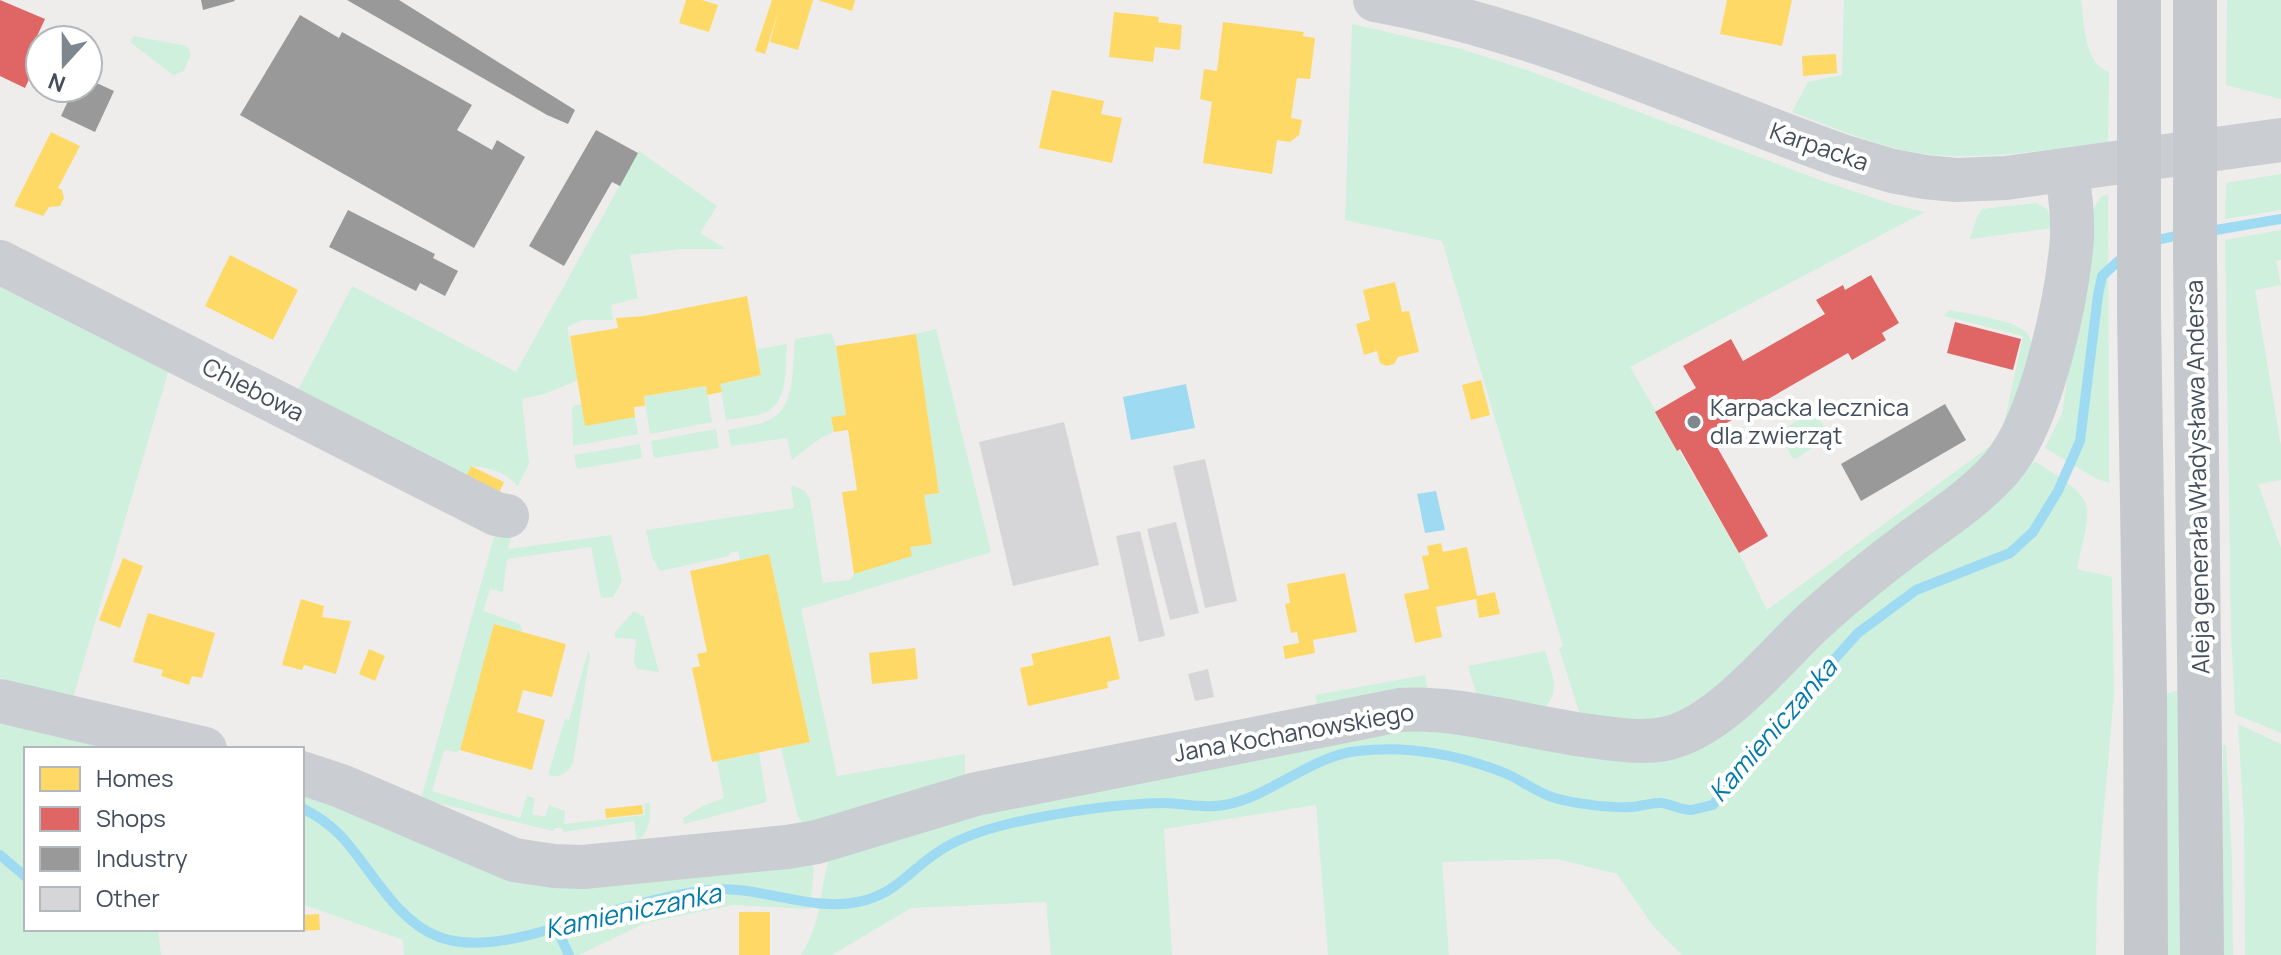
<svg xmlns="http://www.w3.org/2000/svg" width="2281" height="955" font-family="Manrope,sans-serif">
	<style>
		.green { fill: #cef0dd }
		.water { fill: #9edbf3 }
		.homes { fill: #ffd966 }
		.shops { fill: #e06666 }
		.industry { fill: #999 }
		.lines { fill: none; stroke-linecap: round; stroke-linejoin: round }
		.stream { stroke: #9edbf3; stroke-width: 10 }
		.building { fill: #d6d6d8 }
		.minor { stroke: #caced2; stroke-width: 44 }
		.major { stroke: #c5c9ce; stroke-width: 44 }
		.major-bridge { stroke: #c5c9ce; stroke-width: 44 }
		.poi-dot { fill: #7e868e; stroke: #fff; stroke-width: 3 }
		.labels { text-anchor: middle; stroke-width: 8; stroke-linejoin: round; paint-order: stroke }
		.street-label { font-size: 24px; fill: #424e5b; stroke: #fff }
		.poi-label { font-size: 24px; fill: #424e5b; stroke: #fff; text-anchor: start }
		.water-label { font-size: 26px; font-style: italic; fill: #017aa9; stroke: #fff }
	</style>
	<rect width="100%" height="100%" fill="#eeedec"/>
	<!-- green -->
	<g class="green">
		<path d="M1844,0H2081C2085,24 2083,62 2109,72L2108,142C2043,150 1963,165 1898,149C1862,140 1827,125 1792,112L1808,82L1842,75Z"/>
		<path d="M2227,0H2281V99L2226,85Z"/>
		<path d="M1352,24L1461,49L1527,70L1820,180L1895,205L1925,212L1630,367L1739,553L1767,610L2001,438L2023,336L1944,316L1949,310C1967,314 2019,320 2028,335C2032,340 2031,347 2031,354L2000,447L1714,696L1653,724L1580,715L1559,648L1563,646L1442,241L1345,220Z"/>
		<path d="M134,36L187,46L191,54L184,71L173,75L130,42Z"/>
		<path d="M639,151L717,206L700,233L726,249H681L630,255L638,298L611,305L613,320H583L567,327L578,380L544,394L522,399L529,464L518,486C503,471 492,468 471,466L466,477L296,394L352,286L516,372Z"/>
		<path d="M2281,174V210L2225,219L2226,183Z"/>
		<path d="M2108,194L2109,483L2095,478L2045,448L2062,414L2091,212L2101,197Z"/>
		<path d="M2036,203L2047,209L2053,228L1970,239L1977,217L1982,209Z"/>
		<path d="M2281,230V260L2276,261L2281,285L2255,290L2281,446V480L2258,484L2281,548V733L2235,714L2231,634L2225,240Z"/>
		<path d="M0,287L169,369L73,698L0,678Z"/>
		<path d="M936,329L991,552L801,609L837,776L965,754V784L804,825L798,817L781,748L810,741L769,554L740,560L738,551L729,553V556L660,571L652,557L646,530L794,508L791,487L794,486L805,491L810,500L823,583L850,580L854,574L911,556L910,547L932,544L924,495L939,493L916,334Z"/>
		<path d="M831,333L836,346L846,415L831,417L834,432L822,437L792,460L787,438L731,446L728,430C740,427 755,426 767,421C797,409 792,367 795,339Z"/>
		<path d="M787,344C785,365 789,405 764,413C752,417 738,418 726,420L720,384L761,375L757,349Z"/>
		<path d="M706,386L712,422L650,434L644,396Z"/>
		<path d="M582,404L635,417L638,434L573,446L572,410L573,406Z"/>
		<path d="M1814,411L1829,434L1827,438L1795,459L1792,457L1780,436V431Z"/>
		<path d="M716,429L719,448L654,458L651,441Z"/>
		<path d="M640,444L642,458L577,469L574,455Z"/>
		<path d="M2036,462C2099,502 2092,499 2077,569L2112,577L2114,694L2097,890L2096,955H1682L1654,927L1617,874L1557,859L1442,862L1449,955H1328L1316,805L1164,829L1172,955H1051L1046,902L911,908L832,955H801C823,919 818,896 829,859L980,808L1394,721L1630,755L2025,464Z"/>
		<path d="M515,526L508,549L611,535L622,581L613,597L601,598L591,547L507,559L503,592L490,589L483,611L520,624L522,632L494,625L460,750L457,752L444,750L432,791L520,818L527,796L535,798L532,814L545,817L549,805L565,811L564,824L645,815L644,804L650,803C651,818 650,832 637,841L634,821L564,832L561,828H555L553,831L421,799L496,530Z"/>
		<path d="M634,611L644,617L659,672L637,669L634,662L636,639L615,638V632Z"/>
		<path d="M588,651L590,654L573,763C567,774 560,778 548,775L565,719L569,720Z"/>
		<path d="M1545,651C1551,671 1563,694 1542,709L1480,707L1468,666Z"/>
		<path d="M1425,675L1429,699L1318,709L1315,695Z"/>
		<path d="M2179,690L2183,955H2168L2166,694Z"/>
		<path d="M0,712L154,749H26V929H158L161,955H0Z"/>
		<path d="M2238,724L2281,744V955H2245L2244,822Z"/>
		<path d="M2223,745H2226L2232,859L2233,955H2223Z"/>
		<path d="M759,753L767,802L684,824L683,818L703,806L724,798L717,761Z"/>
		<path d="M302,781L476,858L809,860L814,869L810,909L733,905L645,923L579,955H404L403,940L302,904Z"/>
	</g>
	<!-- water -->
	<g class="water">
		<path d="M1186,384L1195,428L1131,440L1123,397Z"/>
		<path d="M1436,491L1445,530L1425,533L1417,494Z"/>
	</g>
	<!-- homes -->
	<g class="homes">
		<path d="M686,0H702L718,5L709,32L679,23Z"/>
		<path d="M772,0H813L798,50L770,42L778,12L765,54L755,51Z"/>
		<path d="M818,0H855L852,11Z"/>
		<path d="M1727,0H1792L1782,46L1720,34Z"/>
		<path d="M1114,12L1159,17L1158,22L1182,25L1180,50L1155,47L1153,62L1109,57Z"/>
		<path d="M1223,22L1304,32L1303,36L1315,38L1310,79L1297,78L1291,118L1302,120L1299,135L1290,142L1277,140L1272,174L1203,163L1212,102L1200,99L1204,69L1217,71Z"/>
		<path d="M1836,54L1837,73L1803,76L1802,56Z"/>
		<path d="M1052,90L1104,101L1101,114L1122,118L1112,163L1039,148Z"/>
		<path d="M51,132L80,146L58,188L62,190L64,198L60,206L49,207L43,216L14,206Z"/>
		<path d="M230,255L298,290L273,340L205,306Z"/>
		<path d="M1395,282L1402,312L1409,311L1419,352L1398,357L1394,364L1386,366L1380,363L1377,351L1364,355L1356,324L1370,320L1363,290Z"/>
		<path d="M747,296L761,375L720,384L722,392L707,395L706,386L644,396L645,406L634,407L635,417L585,426L570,336L618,328L616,318L644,316Z"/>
		<path d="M916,334L939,493L924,495L932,544L910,547L912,556L854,574L842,492L857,490L848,430L834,432L831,417L846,415L836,346Z"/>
		<path d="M1481,380L1490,415L1471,420L1462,385Z"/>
		<path d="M471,466L504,482L499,493L466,477Z"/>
		<path d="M1441,543L1443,552L1467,547L1477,596L1495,592L1500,614L1479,618L1476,599L1436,607L1442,637L1415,643L1404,594L1429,589L1422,556L1429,555L1427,546Z"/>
		<path d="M769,554L810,742L712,762L692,668L700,666L697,654L707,652L690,571Z"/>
		<path d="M123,558L143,566L120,628L99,620Z"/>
		<path d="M1345,573L1357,632L1313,640L1315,653L1285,659L1283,646L1299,643L1297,632L1291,633L1285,604L1290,603L1287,584Z"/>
		<path d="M301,599L324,606L322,617L351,621L336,674L304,665L302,670L282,665Z"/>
		<path d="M148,613L215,633L202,678L192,676L189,685L161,676L163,670L133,662Z"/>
		<path d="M494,624L566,644L552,697L523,690L517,712L545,720L532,770L460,750Z"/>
		<path d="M1110,636L1120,679L1107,682L1108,688L1028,706L1020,668L1034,665L1031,654Z"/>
		<path d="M915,648L918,679L872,684L869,653Z"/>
		<path d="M369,649L385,656L375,681L359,674Z"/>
		<path d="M642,805L643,814L606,818L605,809Z"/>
		<rect x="739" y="912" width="31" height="43"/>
		<path d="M319,914L320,930L302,931V915Z"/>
	</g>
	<!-- shops -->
	<g class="shops">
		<path d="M0,0L45,19L32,47L40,50V56L25,88L0,76Z"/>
		<path d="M1871,275L1899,323L1882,333L1886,340L1852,360L1848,353L1709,433L1768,536L1739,553L1680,449L1677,451L1655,412L1696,388L1683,366L1731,339L1743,361L1825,314L1816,300L1843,285L1845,290Z"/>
		<path d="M1955,322L2021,339L2013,370L1947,353Z"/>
	</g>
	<!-- industry -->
	<g class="industry">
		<path d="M201,0H234L235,1L203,10Z"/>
		<path d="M347,0H399L575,110L568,124L547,115Z"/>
		<path d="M300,15L339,38L342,32L472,105L457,130L492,150L497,140L525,157L474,248L240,115Z"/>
		<path d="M88,79L114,91L95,132L61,116L74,88H88Z"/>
		<path d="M596,130L638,153L620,186L612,182L564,266L529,246Z"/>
		<path d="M348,210L435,254L433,258L458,271L445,296L420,283L416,291L329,247Z"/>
		<path d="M1945,404L1966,440L1861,501L1841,464Z"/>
	</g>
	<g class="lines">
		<!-- stream -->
		<g class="stream">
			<path d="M2204,232L2281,219"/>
			<path d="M2149,242L2184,234"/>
			<path d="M302,808C316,815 328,823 339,834C371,867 394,920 439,937C485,954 550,929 595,916C629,906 672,895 707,890C758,884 807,912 858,902C895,894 906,874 935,854C957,838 986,829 1012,823C1062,812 1112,804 1163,803C1184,803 1204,809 1224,805C1271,797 1310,756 1358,751C1408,745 1461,755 1507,774C1523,781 1539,794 1555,798C1575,804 1611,808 1631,807C1641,807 1651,802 1661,803C1671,804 1681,810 1691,810C1698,809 1706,806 1713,805L1769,732L1858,633L1916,590L2010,553L2033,532L2058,491L2080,441L2098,295L2102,276L2125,255"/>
			<path d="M0,855L26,877"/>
			<path d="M557,929L569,955"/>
		</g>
	</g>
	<!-- building -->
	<g class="building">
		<path d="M1064,422L1099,565L1013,586L979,442Z"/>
		<path d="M1205,459L1237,601L1205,608L1173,466Z"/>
		<path d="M1176,522L1199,613L1170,620L1147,529Z"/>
		<path d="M1140,531L1165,636L1139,642L1116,536Z"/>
		<path d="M1208,669L1214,697L1195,701L1188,674Z"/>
	</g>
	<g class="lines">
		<!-- minor -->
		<g class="minor">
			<path d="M1375,0C1536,29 1688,101 1842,156L1892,171L1925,177L1956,180L2006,178L2281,140"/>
			<path d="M0,262L496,514L507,516"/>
			<path d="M0,701L205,749"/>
			<path d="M302,773L341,786L514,860L554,866L583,867L787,847L817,842L976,794L1400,710C1464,706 1533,730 1598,737C1620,740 1642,743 1664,739C1719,729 1774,658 1814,621C1846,592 1879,565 1913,540C1943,518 1977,496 2002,467C2042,419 2067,300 2072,238C2073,215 2070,193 2067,171"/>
		</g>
		<!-- major -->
		<g class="major">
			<path d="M2195,260L2202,955"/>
			<path d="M2145,694L2146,955"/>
		</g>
		<!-- major-bridge -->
		<g class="major-bridge">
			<path d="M2139,0V315L2145,694"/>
			<path d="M2195,260V0"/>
		</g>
	</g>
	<!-- markers -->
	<circle class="poi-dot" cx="1694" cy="422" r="8"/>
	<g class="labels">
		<!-- street labels -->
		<g class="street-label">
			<text transform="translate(1819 147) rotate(19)" y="8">Karpacka</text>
			<text transform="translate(253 390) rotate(27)" y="8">Chlebowa</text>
			<text transform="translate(2198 477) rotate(-91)" y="8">Aleja generała Władysława Andersa</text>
			<text transform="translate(1294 733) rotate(-10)" y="8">Jana Kochanowskiego</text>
		</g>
		<!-- poi labels -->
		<g class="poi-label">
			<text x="1710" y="416">Karpacka lecznica<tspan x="1710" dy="28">dla zwierząt</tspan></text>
		</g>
		<!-- water labels -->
		<g class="water-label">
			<text transform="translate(1773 730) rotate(-49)" y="9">Kamieniczanka</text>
			<text transform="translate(633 911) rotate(-12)" y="9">Kamieniczanka</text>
		</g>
	</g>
	<!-- legend -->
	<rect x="24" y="747" width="280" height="184" fill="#ffffff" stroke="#b3b8bd" stroke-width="2"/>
	<rect x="40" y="767" width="40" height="24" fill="#ffd966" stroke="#b3b8bd" stroke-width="2"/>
	<text x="96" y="787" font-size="24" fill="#424e5b">Homes</text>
	<rect x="40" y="807" width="40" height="24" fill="#e06666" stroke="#b3b8bd" stroke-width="2"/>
	<text x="96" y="827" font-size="24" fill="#424e5b">Shops</text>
	<rect x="40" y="847" width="40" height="24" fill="#999999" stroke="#b3b8bd" stroke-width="2"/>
	<text x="96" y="867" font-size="24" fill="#424e5b">Industry</text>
	<rect x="40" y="887" width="40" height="24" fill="#d6d6d8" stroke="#b3b8bd" stroke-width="2"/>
	<text x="96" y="907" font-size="24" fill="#424e5b">Other</text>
	<!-- north arrow -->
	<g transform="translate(64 64) rotate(201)"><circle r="38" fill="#ffffff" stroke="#b3b8bd" stroke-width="2"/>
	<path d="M0-6L14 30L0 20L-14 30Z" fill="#7e868e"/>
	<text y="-12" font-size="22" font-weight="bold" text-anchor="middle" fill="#424e5b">N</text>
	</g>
</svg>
